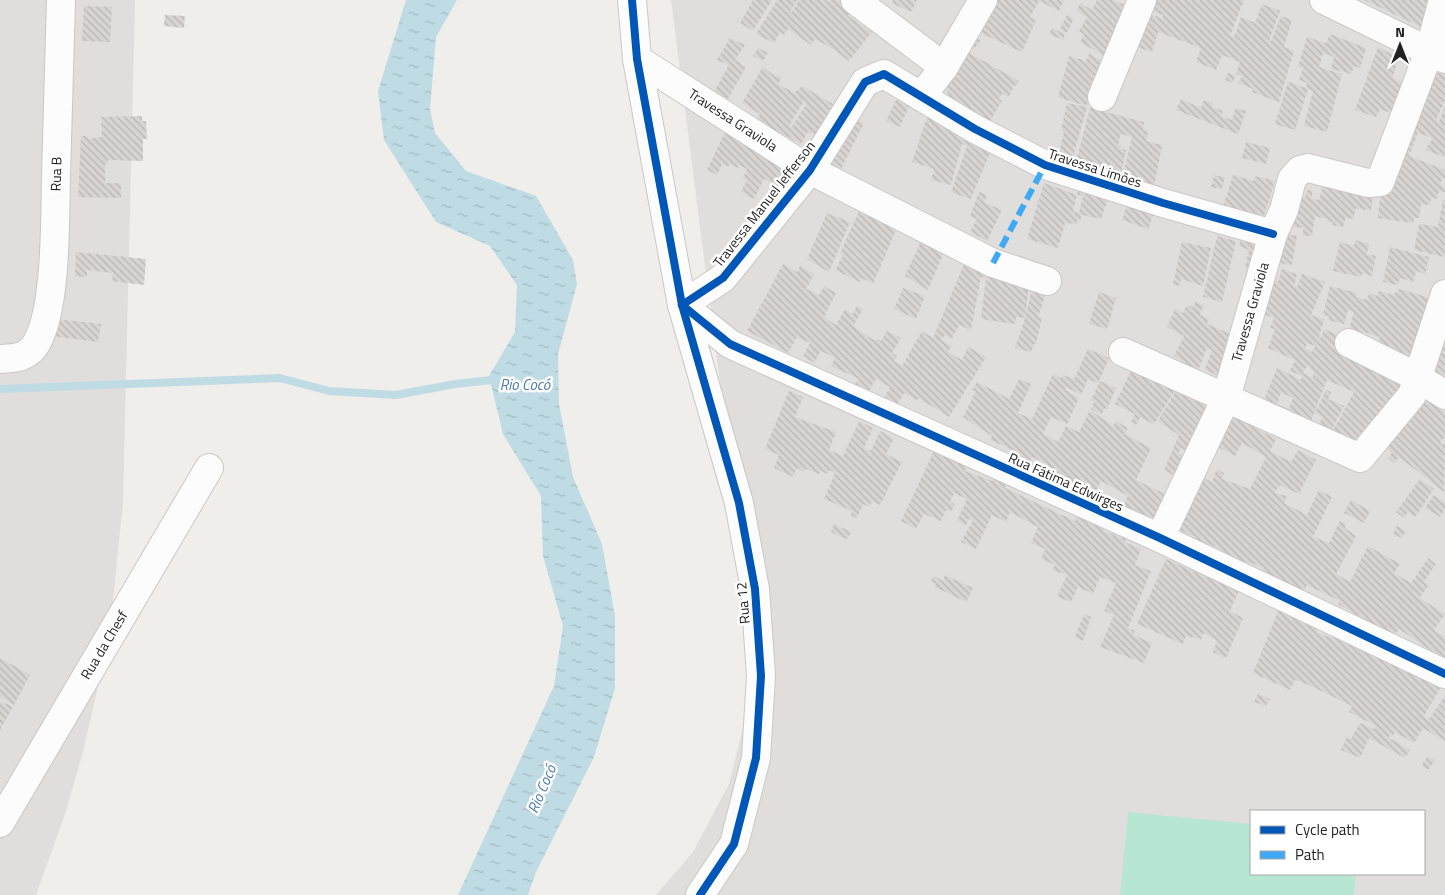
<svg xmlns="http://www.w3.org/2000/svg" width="1445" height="895" font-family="'Titillium Web',sans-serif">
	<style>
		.residential { fill: #dfdedc; fill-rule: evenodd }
		.pitch { fill: #b7e6d2 }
		.water { fill: url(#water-ripples) }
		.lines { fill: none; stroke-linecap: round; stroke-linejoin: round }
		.stream { stroke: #bfdbe3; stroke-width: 8 }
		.building { fill: url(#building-back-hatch); fill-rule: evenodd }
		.minor-casing { stroke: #c9c8c7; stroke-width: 30 }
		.minor { stroke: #fdfcfc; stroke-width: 28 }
		.quiet { stroke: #3fa9f5; stroke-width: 6; stroke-dasharray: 12 6; stroke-linecap: butt }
		.cycleway-casing { stroke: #fff; stroke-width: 11 }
		.cycleway { stroke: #0057b8; stroke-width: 8 }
		.labels { text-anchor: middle; stroke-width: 5; stroke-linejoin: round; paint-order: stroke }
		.street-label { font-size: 14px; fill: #222; stroke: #fff }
		.water-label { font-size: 15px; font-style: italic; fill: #4a7aab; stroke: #fff }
	</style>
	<defs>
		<pattern id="water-ripples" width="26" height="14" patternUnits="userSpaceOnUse" patternTransform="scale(1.25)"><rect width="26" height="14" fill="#bfdbe3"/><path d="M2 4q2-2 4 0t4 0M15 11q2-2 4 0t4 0" fill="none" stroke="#a4bcc2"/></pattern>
		<pattern id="building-back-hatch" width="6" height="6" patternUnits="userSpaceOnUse" patternTransform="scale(1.25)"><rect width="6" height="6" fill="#d7d4d2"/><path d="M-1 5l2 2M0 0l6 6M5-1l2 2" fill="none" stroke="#b8b6b4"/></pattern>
	</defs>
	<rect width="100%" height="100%" fill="#f0eeeb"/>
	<!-- residential -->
	<g class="residential">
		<path d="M0,0H135L123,502L113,600L99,682L83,752L65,814L36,895H0Z"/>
		<path d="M671,0H1445V895H656L693,852L729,784L750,700L749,610ZM1251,811H1424V874H1251Z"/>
	</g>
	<!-- pitch -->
	<path class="pitch" d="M1128,812L1251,824V874H1356L1354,895H1120Z"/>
	<!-- water -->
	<path class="water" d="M406,0H457L436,37L430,109L435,133L466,171L536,196L573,260L577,284L558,354L559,404L573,477L602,544L615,616V688L594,757L536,872L528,895H458L554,686L563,626L543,556L541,496L503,434L489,376L515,332L517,285L490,246L436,222L384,140L378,91Z"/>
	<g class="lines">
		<!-- stream -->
		<path class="stream" d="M0,389L280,378L329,391L396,395L455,384L500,379"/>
	</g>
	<!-- building -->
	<g class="building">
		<path d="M753,0H772L753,31L740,23Z"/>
		<path d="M777,0H797L790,12H792L799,0H825L829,2L830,0H837L852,9L848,16L872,32L849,61L830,47L815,39L811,45L788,29L784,35L780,32L774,43L756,34Z"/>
		<path d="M893,0H917L911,12L892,3Z"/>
		<path d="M989,0H1064L1059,11L1039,1L1030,17L1036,20L1022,52L972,29Z"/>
		<path d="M1097,0H1114L1135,10L1106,57L1080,42L1084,34L1079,31L1087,18L1077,11L1080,3L1092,10Z"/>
		<path d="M1147,0H1244L1230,36L1234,37L1241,17L1255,23L1262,4L1280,11L1269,41H1271L1281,16L1292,20L1284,47L1294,51L1279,102L1252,92L1253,89L1238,83L1242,76L1236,74L1240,62L1222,55L1216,70L1196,62L1201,48L1158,32L1152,52L1134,46L1143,12L1162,18L1163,15L1144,8Z"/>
		<path d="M1364,0H1432L1421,27Z"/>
		<path d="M84,6L112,7L110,42L82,41Z"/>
		<path d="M165,15L185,16L184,28L164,26Z"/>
		<path d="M1067,15L1074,18L1067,33L1060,29Z"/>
		<path d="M1052,28L1065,34L1063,40L1049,34Z"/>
		<path d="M1330,34L1366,48L1360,68L1354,66L1351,74L1331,69L1334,57L1323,53L1319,67L1342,74L1327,132L1304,126L1313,91L1308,89L1295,130L1275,124L1288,82L1306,88L1307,83L1299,80L1303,68L1298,67L1307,37L1326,43Z"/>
		<path d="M971,35L981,40L974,49L965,47Z"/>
		<path d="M730,38L745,45L735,60L746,67L728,99L714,92L729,65L717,60Z"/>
		<path d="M1378,47L1399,58L1392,78L1413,87L1401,117L1380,109L1376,117L1355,110Z"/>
		<path d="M758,48L768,53L763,61L753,56Z"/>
		<path d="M966,51L1019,81L1016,86L1014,85L1009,97L1002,94L999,99L1002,101L989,123L949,99L946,84Z"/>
		<path d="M1089,54L1104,61L1086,106L1058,97L1069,56L1086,61Z"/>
		<path d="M763,67L776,77L778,75L782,78L778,84L794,93L802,86L833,104L815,135L808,132L801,144L755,120L760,114L742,103ZM804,101L807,103L791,128L789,126Z"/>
		<path d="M1425,70L1445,75V100L1437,118L1438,124L1445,106V153L1444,157L1425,150L1433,138L1418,133L1409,156L1445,170V179L1442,178L1440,185L1445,186V192L1439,191L1437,199L1431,198L1430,205L1421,204L1419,218H1414L1413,223L1378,218L1381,188Z"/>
		<path d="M1228,73L1235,76L1233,83L1225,80Z"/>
		<path d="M1181,99L1201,108L1204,100L1213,103L1212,107L1223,111L1221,116L1232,120L1236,108L1246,111L1238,134L1176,110Z"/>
		<path d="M896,100L909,106L900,127L886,121Z"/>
		<path d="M1067,103L1087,107L1071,164L1058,159L1064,131L1061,130Z"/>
		<path d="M1090,108L1144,122L1143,130L1148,131L1146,141L1162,145L1154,187L1121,184L1132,137L1121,134L1118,145L1121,146L1120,149L1126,150L1120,180L1074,170Z"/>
		<path d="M929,111L993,145L971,199L951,192L967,146L962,144L951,185L931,180L934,169L912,162Z"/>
		<path d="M142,116V121H146L147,139H143V161L108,160L107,164H105V183H121V198L78,197L81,136H89L88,139L102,137L101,117Z"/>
		<path d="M853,117L864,123L841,169L825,161Z"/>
		<path d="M725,132L799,172L789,192L764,179L754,199L741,192L747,180L743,178L747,169L739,165L738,168L730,164L729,167L722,164L717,175L707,170Z"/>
		<path d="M1246,142L1270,148L1266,164L1242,158Z"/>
		<path d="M1214,175L1225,178L1222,189L1211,187Z"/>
		<path d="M1233,175L1254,181L1255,176L1275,181L1262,222L1223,207Z"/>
		<path d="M1325,177L1374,190L1371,211L1356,208L1353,219L1346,217L1343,227L1332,225L1333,222L1327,221L1328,219L1315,216L1312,236H1303V228L1291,227L1290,235L1297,236L1292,265L1278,263L1291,195L1305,198L1307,190L1313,191L1311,199L1319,200Z"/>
		<path d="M1044,183L1077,195L1073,211L1079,213L1083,196L1077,194L1079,186L1109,196L1101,219L1082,215L1080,221L1077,220L1076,224L1065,223L1058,248L1027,239Z"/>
		<path d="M979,192L987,195L984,202L1002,210L987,241L970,232L977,219L970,216Z"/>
		<path d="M1443,200H1445V257L1414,250L1419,224L1438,227Z"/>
		<path d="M1128,201L1156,208L1148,229L1122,220Z"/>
		<path d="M859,211L878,220L880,214L893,220L890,227L896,230L873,284L861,278L860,282L835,270L843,255L840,254L842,249Z"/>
		<path d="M827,213L850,222L829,272L807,259Z"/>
		<path d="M1242,232L1267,237L1253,271L1245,268L1249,250L1239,246Z"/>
		<path d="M1217,236L1236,241L1222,302L1203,297Z"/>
		<path d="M922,239L945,250L928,290L905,276Z"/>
		<path d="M1355,240L1369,244L1367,254L1376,256L1372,276L1362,273L1361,277L1333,271L1340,242L1354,246Z"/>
		<path d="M1182,242L1211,248L1203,286L1181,279L1180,286L1173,284Z"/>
		<path d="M1390,247L1429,257L1425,274L1416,271L1413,282L1400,278L1397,285L1383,282Z"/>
		<path d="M76,252L146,259L144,285L112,281L113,273L87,270V277L75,276Z"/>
		<path d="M965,262L1029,285L1025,318L1033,286L1047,291L1038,317L1042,318L1036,344H1034L1031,352L1015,348L1025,318L1016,317L1015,324L981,319L986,278L981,277L971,330L959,325L952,339L945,335L941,340L952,346L948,352L962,360L968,347L986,357L949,417L919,398L917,400L904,393L897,405L884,398L890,387L876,379L869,391L855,384L859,379L831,366L835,358L821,351L814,363L803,356L810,343L797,337L788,353L747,331L783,264L797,272L800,266L814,274L806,289L819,295L824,286L836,293L824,317L836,325L845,309L853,314L857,305L863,309L853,326L875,341L877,339L881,341L887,331L901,338L892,353L897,356L894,361L902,366L922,331L933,338Z"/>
		<path d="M1282,269L1297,274L1294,286L1297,287L1302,274L1325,282L1311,315L1324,319L1319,337L1321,338L1324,329L1345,338L1414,382L1363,450L1330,436L1354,392L1327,380L1310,423L1261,407L1277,368L1301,380L1302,376L1290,371L1295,360L1268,348L1275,329L1270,328L1274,318L1262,314L1268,278L1278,282ZM1307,343L1315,346L1312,352L1305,349ZM1307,366L1315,372L1312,378L1303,373ZM1281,392L1293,398L1289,409L1277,404Z"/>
		<path d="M1330,286L1357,293L1356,297L1367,300L1369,293L1377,296L1379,291L1393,295L1399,289L1441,301L1417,362L1375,351L1380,337L1364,332L1361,342L1347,336L1354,312L1348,310L1344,324L1328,320L1329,316L1323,315Z"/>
		<path d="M903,288L925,296L916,319L894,309Z"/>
		<path d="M1099,292L1116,298L1107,329L1089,324Z"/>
		<path d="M1195,302L1204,305L1200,315L1209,319L1207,324L1240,338L1224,378L1205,370L1212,350L1207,348L1198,370L1180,362L1181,360L1174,356L1184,336L1167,327L1175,309L1183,313L1187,305L1193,307Z"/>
		<path d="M54,319L101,324L98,342L52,336Z"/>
		<path d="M1445,332V384L1421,373Z"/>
		<path d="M1088,349L1109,358L1098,383L1088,379L1081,395L1066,387L1065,390L1079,398L1067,424L1051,417L1043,434L1058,442L1066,426L1079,432L1090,410L1113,426L1116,421L1128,428L1124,434L1151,448L1136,480L1169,496L1155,522L1123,508L1128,496L1101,481L1093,496L1068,485L1070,482L1043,470L1047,464L1032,457L1030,462L1015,455L1017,452L990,440L992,436L963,417L976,391L972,390L977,382L1009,399L1019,379L1031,384L1018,413L1032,419L1053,374L1061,378L1063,375L1074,379Z"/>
		<path d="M1133,367L1175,390L1154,424L1140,417L1136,425L1131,422L1135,414L1115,404Z"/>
		<path d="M1100,381L1116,388L1107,409L1105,408L1101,415L1091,409L1094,402L1091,400Z"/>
		<path d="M1178,387L1212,410L1188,451L1181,448L1178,453L1185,457L1175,476L1164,470L1179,435L1158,421Z"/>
		<path d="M1326,390L1331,392L1328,399L1344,406L1329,435L1317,429L1323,417L1315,413Z"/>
		<path d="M1419,390L1442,406L1440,408L1445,412V437L1440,442L1442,445L1445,441L1444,492L1399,457L1394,463L1388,458L1392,453L1384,446Z"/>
		<path d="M789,391L803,397L795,417L836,432L829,450L843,456L859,421L873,428L864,448L871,451L880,431L894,438L886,454L902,462L880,505L872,501L870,507L863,504L857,518L851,516L852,511L824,499L835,473L829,470L827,474L821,471L819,474L806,469L804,472L797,468L793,477L774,468L779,455L765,449Z"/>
		<path d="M1232,410L1254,422L1252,426L1276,439L1270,451L1291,462L1298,450L1316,460L1299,494L1280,485L1274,493L1287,496L1284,503L1307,515L1319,490L1332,497L1313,537L1329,543L1340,521L1346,524L1345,528L1356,536L1336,574L1350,582L1368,546L1400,564L1394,573L1411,583L1428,558L1436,564L1424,582L1429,585L1419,598L1445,614L1434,630L1445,637V660L1399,629L1393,637L1363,621L1364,619L1338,604L1340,601L1307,585L1304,591L1262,571L1263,568L1249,562L1247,565L1210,544L1209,546L1195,540L1196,537L1180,530L1179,524L1201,477L1212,482L1217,469L1224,473L1222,479L1250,489L1266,457L1242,443L1235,456L1214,445Z"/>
		<path d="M935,449L950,456L949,459L966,467L965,471L992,481L993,478L1006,485L1005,488L1075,521L1078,516L1105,527L1103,531L1126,539L1124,542L1141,549L1135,565L1151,571L1128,628L1135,631L1133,635L1152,643L1144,663L1100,647L1114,615L1104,611L1116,583L1100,577L1093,594L1078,587L1071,602L1057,597L1067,575L1052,570L1055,565L1041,559L1045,549L1031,543L1038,527L1010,512L1006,522L992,515L976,549L961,542L973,520L969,519L966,525L957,521L967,499L954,493L950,502L955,504L951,512L946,510L941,521L924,514L916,529L901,521Z"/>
		<path d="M1420,479L1434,489L1415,517L1408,512L1404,518L1396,512Z"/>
		<path d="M1434,495L1445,503V509L1440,517L1425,508Z"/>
		<path d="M1351,500L1370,511L1364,523L1344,513Z"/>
		<path d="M834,524L851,532L847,539L831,532Z"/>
		<path d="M1397,526L1406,531L1402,538L1393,534Z"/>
		<path d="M1166,559L1211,579L1212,577L1240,588L1230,611L1243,618L1226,658L1213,652L1217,641L1204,633L1201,639L1186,636L1183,644L1137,624Z"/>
		<path d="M945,575L973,588L966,602L935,587L936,584L931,581L933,576L943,581Z"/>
		<path d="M1281,604L1321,622L1316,632L1331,638L1335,632L1441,687L1424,716L1429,719L1445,696V741L1423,728L1414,743L1395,732L1393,736L1390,735L1389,738L1410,750L1405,758L1369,738L1360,758L1341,750L1347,737L1351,739L1360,723L1374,729L1376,726L1349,712L1352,706L1309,685L1295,680L1290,690L1253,673Z"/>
		<path d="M1084,614L1091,617L1083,641L1075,637Z"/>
		<path d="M0,658L30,675L14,705L0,697Z"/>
		<path d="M1258,694L1270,699L1266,706L1254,702Z"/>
		<path d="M0,701L13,707L0,730Z"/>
		<path d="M1428,756L1435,761L1428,770L1421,766Z"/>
	</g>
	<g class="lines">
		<!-- minor casing -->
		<g class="minor-casing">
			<g id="minor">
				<path d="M632,0L637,59L682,305L739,503L755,589L761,676L756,758L734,844L700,895"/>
				<path d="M855,0L944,67"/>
				<path d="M1324,0L1445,59"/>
				<path d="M637,59L810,170L993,263L1047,281"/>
				<path d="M921,97L944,67L983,0"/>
				<path d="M1102,97L1142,0"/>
				<path d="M682,305L730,344L1160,538L1445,674"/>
				<path d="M682,305L723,278L810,170L865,82L884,74L975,129L1045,165L1163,203L1273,234"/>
				<path d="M1349,343L1417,377L1445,395"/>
				<path d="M1123,352L1360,458L1412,395L1445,294"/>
				<path d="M0,359C16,358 27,358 36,344C57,309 55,217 56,175C58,117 59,58 61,0"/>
				<path d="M1160,538L1226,398L1273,234L1284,210L1292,179L1300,170L1308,168L1368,183L1380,182L1429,52L1443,0"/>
				<path d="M0,823L209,468"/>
			</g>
		</g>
		<!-- minor -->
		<use href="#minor" class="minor"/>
		<!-- quiet -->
		<path class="quiet" d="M993,263L1045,165"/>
		<!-- cycleway casing -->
		<g class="cycleway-casing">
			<g id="cycleway">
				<path d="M632,0L637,59L682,305L739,503L755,589L761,676L756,758L734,844L700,895"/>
				<path d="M682,305L730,344L1160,538L1445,674"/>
				<path d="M682,305L723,278L810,170L865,82L884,74L975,129L1045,165L1163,203L1273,234"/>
			</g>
		</g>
		<!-- cycleway -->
		<use href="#cycleway" class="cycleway"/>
	</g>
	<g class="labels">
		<!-- street labels -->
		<g class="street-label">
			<text transform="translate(733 120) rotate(33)" y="5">Travessa Graviola</text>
			<text transform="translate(1095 168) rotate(18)" y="5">Travessa Limões</text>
			<text transform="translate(56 174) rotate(-88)" y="5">Rua B</text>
			<text transform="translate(764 204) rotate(-52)" y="5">Travessa Manuel Jefferson</text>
			<text transform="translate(1250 312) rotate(-74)" y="5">Travessa Graviola</text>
			<text transform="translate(1066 482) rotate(24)" y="5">Rua Fátima Edwirges</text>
			<text transform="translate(743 603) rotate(-95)" y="5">Rua 12</text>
			<text transform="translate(104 645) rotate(-59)" y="5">Rua da Chesf</text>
		</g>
		<!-- water labels -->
		<g class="water-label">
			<text x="525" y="390">Rio Cocó</text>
			<text transform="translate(542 789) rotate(-67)" y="5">Rio Cocó</text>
		</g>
	</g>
	<!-- legend -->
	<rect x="1250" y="810" width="175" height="65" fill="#ffffff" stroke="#a7a7a7"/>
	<rect x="1260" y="826" width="25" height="8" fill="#0057b8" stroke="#a7a7a7"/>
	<text x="1295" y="835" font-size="15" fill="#222222">Cycle path</text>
	<rect x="1260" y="851" width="25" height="8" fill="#3fa9f5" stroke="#a7a7a7"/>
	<text x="1295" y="860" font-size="15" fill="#222222">Path</text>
	<!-- north arrow -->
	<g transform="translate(1400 45)" stroke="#ffffff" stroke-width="4" paint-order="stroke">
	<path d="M0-4L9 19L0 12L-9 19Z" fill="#222222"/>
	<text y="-8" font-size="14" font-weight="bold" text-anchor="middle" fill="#222222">N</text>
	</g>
</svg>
